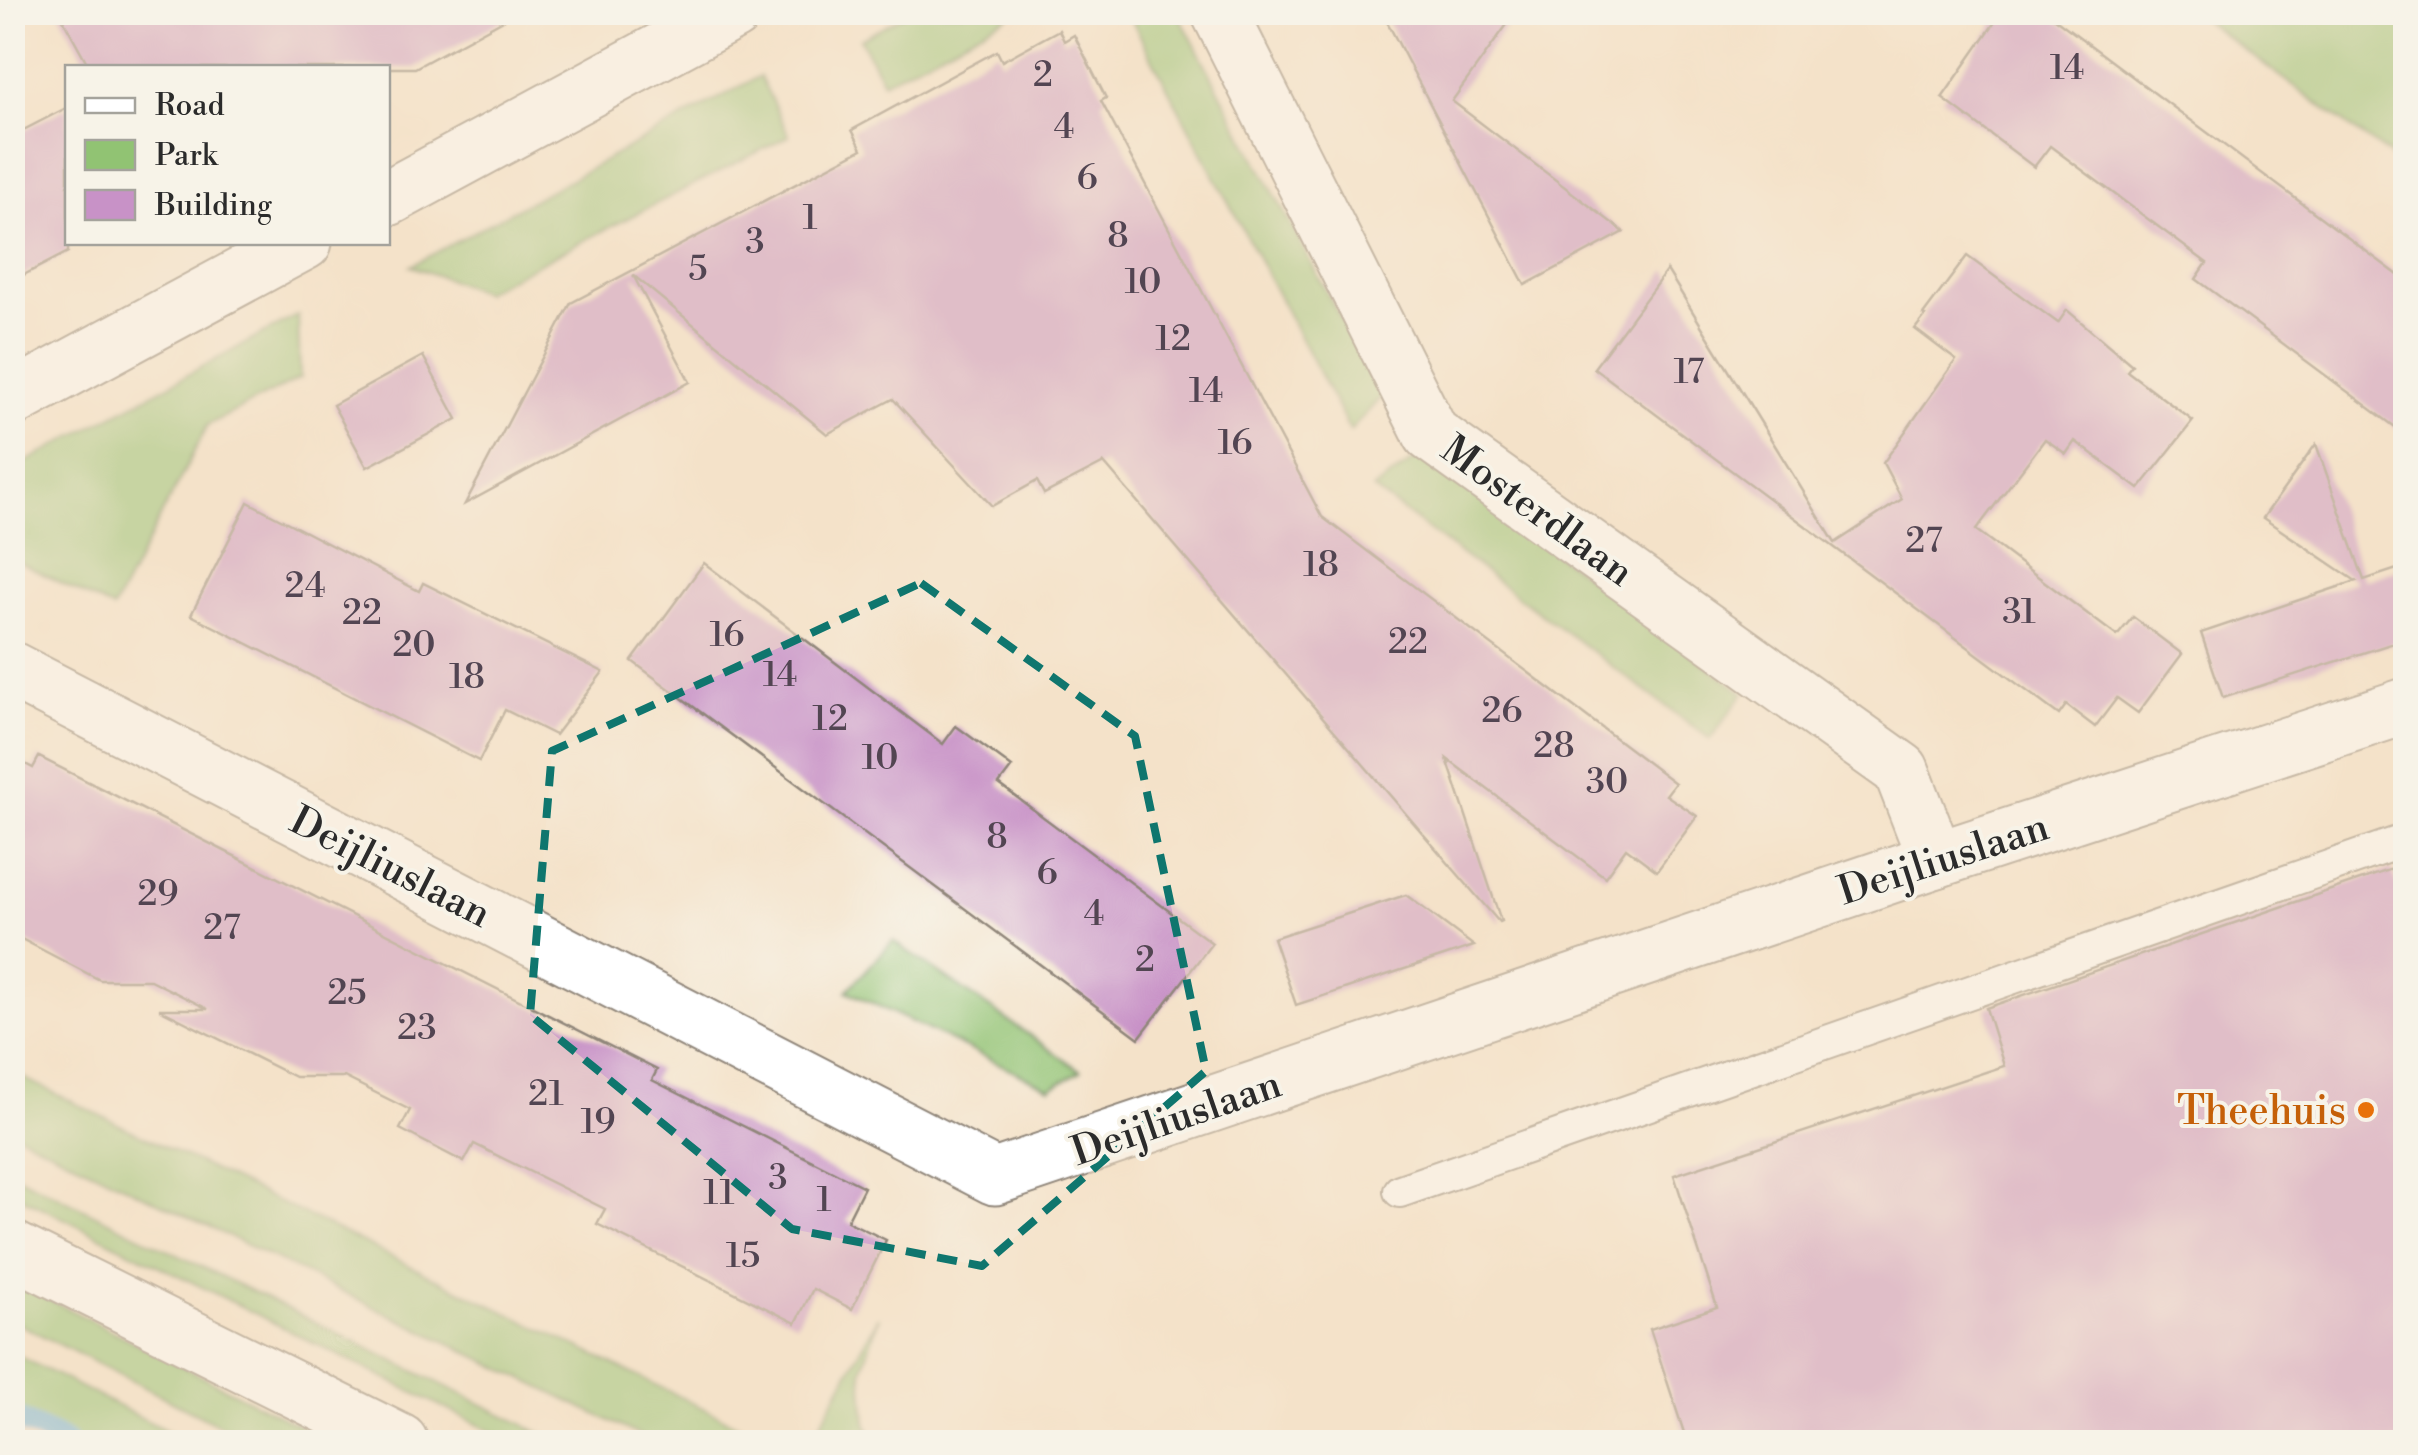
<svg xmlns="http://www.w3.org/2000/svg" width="2418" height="1455" font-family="'Libre Bodoni',serif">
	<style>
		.green { fill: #91c373; stroke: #5e774f; stroke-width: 2.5 }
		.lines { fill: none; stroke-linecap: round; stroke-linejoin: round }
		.stream { stroke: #61aedb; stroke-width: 22 }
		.building { fill: #c892c7 }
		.lane-casing { stroke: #90867a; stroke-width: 36 }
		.street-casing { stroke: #90867a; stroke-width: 59 }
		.secondary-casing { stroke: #90867a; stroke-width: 59 }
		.lane { stroke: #fff; stroke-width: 32 }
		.street { stroke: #fff; stroke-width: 55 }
		.secondary { stroke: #fff; stroke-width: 55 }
		.marked { fill: none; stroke: #0f766e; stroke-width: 8; stroke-dasharray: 20 12; stroke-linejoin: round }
		.food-dot { fill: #e8710a; stroke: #f7f3e8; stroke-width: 4 }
		.labels { text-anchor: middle; stroke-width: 8; stroke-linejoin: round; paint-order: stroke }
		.number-label { font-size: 35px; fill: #524552 }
		.street-label { font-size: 40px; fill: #2b2b2b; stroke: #f7f3e8 }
		.food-label { font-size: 40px; fill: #c56008; stroke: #f7f3e8; text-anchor: end }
	</style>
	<rect width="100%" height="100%" fill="#f7f3e8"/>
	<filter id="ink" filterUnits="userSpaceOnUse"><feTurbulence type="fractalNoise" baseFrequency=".01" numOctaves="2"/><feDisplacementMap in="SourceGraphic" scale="20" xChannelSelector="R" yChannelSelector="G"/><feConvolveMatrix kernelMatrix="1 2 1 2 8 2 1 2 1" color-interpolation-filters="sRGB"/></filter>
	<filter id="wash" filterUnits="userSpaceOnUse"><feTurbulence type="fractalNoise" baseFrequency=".0048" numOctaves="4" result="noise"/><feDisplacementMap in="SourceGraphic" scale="40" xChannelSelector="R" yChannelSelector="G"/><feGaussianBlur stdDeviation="2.25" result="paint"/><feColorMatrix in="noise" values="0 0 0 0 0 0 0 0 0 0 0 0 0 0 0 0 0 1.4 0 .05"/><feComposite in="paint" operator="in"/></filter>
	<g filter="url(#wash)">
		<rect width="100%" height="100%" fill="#f4e2c9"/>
		<!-- green -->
		<g class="green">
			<path d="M909,12H1014V13L883,82L860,39Z"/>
			<path d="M1128,13H1178L1382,396L1350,431Z"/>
			<path d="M2399,13L2406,17L2405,167L2194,13Z"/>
			<path d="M760,76L789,136L483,292L411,266Z"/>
			<path d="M298,315L300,378L208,425L113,609L13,559V469Z"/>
			<path d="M1422,455L1744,693L1710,739L1373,489Z"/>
			<path d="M893,941L1081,1071L1050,1088L847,991Z"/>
			<path d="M12,1073H13L773,1442H653L13,1132Z"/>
			<path d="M13,1174L559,1442H513L13,1193Z"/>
			<path d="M12,1281H13L332,1442H253L13,1321Z"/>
			<path d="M879,1316L862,1371L866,1422L874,1442H811Z"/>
			<path d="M13,1353L189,1442H47L13,1425Z"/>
		</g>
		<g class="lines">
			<!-- stream -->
			<path class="stream" d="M12,1416L66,1442"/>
		</g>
		<g id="blocks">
			<!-- building -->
			<g class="building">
				<path d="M59,12H518L415,68H90Z"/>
				<path d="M1382,12H1516L1452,101L1624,232L1525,285Z"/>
				<path d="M2002,12H2046L2406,281V435L2196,279L2207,263L2050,146L2034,167L1942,98Z"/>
				<path d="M1059,30L1064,41L1074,35L1106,98L1101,101L1322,517L1675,783L1666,795L1697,816L1657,871L1626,848L1605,877L1447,759L1501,921L1499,922L1104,463L1044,494L1037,481L992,506L893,399L827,434L633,275L690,382L465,504L571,303L862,149L852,130L997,51L1002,61Z"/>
				<path d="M68,107V252L12,281V136Z"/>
				<path d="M1967,256L2058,323L2067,310L2132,365L2127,371L2193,421L2139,489L2075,441L2066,454L2045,439L1976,530L2117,636L2133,617L2182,654L2138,713L2117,698L2095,727L2066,705L2059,715L1594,368L1667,270L1835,543L1902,499L1883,463L1956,360L1915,329L1925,316L1923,315Z"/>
				<path d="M423,356L457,419L367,467L333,405Z"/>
				<path d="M2316,444L2364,580L2406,566V639L2223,698L2201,633L2356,581L2263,518Z"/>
				<path d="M248,502L419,591L423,583L603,672L555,735L505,710L479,761L191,615Z"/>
				<path d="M704,563L943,744L956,726L1012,767L999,784L1212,943L1139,1038L632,661Z"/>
				<path d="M12,757L33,768L39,757L657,1070L652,1080L864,1187L847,1221L886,1240L852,1309L813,1289L796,1323L597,1224L605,1209L474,1144L464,1162L400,1129L410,1110L344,1077H295L159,1009H208L150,980H100L12,934Z"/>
				<path d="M2392,869L2406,910V1442H1687L1650,1329L1717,1307L1674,1175L2004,1066L1986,1008Z"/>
				<path d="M1406,895L1474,946L1296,1005L1273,938Z"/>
			</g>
		</g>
	</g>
	<g filter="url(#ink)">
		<use href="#blocks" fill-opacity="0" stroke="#90867a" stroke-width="2.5"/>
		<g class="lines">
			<!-- lane casing -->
			<g class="lane-casing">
				<path id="lane" d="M1400,1191L2406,840"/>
			</g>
			<!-- street casing -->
			<g class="street-casing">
				<g id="street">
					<path d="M1219,12L1431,434L1901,770L1936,860"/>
					<path d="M388,198L733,12"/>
					<path d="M12,399L304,242"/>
					<path d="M12,670L995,1177L1936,860L2406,706"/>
				</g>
			</g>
			<!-- secondary casing -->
			<g class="secondary-casing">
				<path id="secondary" d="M12,1249L400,1442"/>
			</g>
			<!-- lane -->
			<use href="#lane" class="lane"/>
			<!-- street -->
			<use href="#street" class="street"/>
			<!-- secondary -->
			<use href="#secondary" class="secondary"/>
		</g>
	</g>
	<!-- marked area -->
	<path d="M0 0H2418V1455H0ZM921,583L1135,736L1206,1071L982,1266L792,1229L530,1015L552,751Z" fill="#f4e2c9" fill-opacity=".55" fill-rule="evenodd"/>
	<path class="marked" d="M921,583L1135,736L1206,1071L982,1266L792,1229L530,1015L552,751Z"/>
	<!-- markers -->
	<circle class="food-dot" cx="2366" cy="1110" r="10"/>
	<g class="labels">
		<!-- number labels -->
		<g class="number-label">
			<text x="2067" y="79">14</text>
			<text x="1043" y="86">2</text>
			<text x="1064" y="138">4</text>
			<text x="1087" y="189">6</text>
			<text x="810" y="229">1</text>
			<text x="1118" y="247">8</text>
			<text x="755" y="253">3</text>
			<text x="698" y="280">5</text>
			<text x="1143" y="293">10</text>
			<text x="1173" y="350">12</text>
			<text x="1689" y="383">17</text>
			<text x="1206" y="402">14</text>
			<text x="1235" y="454">16</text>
			<text x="1924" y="552">27</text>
			<text x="1321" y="576">18</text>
			<text x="305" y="597">24</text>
			<text x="2019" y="623">31</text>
			<text x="362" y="624">22</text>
			<text x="727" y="646">16</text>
			<text x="1408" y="653">22</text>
			<text x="414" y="656">20</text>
			<text x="780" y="686">14</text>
			<text x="467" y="688">18</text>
			<text x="1502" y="722">26</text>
			<text x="830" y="730">12</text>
			<text x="1554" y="757">28</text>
			<text x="880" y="769">10</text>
			<text x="1607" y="793">30</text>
			<text x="997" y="848">8</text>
			<text x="1047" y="884">6</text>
			<text x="158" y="905">29</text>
			<text x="1094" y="925">4</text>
			<text x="222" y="939">27</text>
			<text x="1145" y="971">2</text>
			<text x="347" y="1004">25</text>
			<text x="417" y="1039">23</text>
			<text x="546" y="1105">21</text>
			<text x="598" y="1133">19</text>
			<text x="778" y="1189">3</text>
			<text x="719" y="1204">11</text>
			<text x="824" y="1211">1</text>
			<text x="743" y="1267">15</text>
		</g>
		<!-- street labels -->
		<g class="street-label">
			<text transform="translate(1538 510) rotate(36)" y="14">Mosterdlaan</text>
			<text transform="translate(1943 858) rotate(-18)" y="14">Deijliuslaan</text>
			<text transform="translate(391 866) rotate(27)" y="14">Deijliuslaan</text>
			<text transform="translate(1176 1117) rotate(-19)" y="14">Deijliuslaan</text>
		</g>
		<!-- food labels -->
		<g class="food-label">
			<text x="2346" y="1124">Theehuis</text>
		</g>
	</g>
	<!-- margin -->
	<rect width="2418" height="1455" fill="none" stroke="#f7f3e8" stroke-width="50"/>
	<!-- legend -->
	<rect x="65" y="65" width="325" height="180" fill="#f7f3e8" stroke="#a5a39c" stroke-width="2.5"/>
	<rect x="85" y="98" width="50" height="15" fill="#ffffff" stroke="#a5a39c" stroke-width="2.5"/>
	<text x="155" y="115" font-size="30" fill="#2b2b2b">Road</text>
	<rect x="85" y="140" width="50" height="30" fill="#91c373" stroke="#a5a39c" stroke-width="2.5"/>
	<text x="155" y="165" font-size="30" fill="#2b2b2b">Park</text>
	<rect x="85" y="190" width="50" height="30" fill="#c892c7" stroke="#a5a39c" stroke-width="2.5"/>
	<text x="155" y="215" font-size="30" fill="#2b2b2b">Building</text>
</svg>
